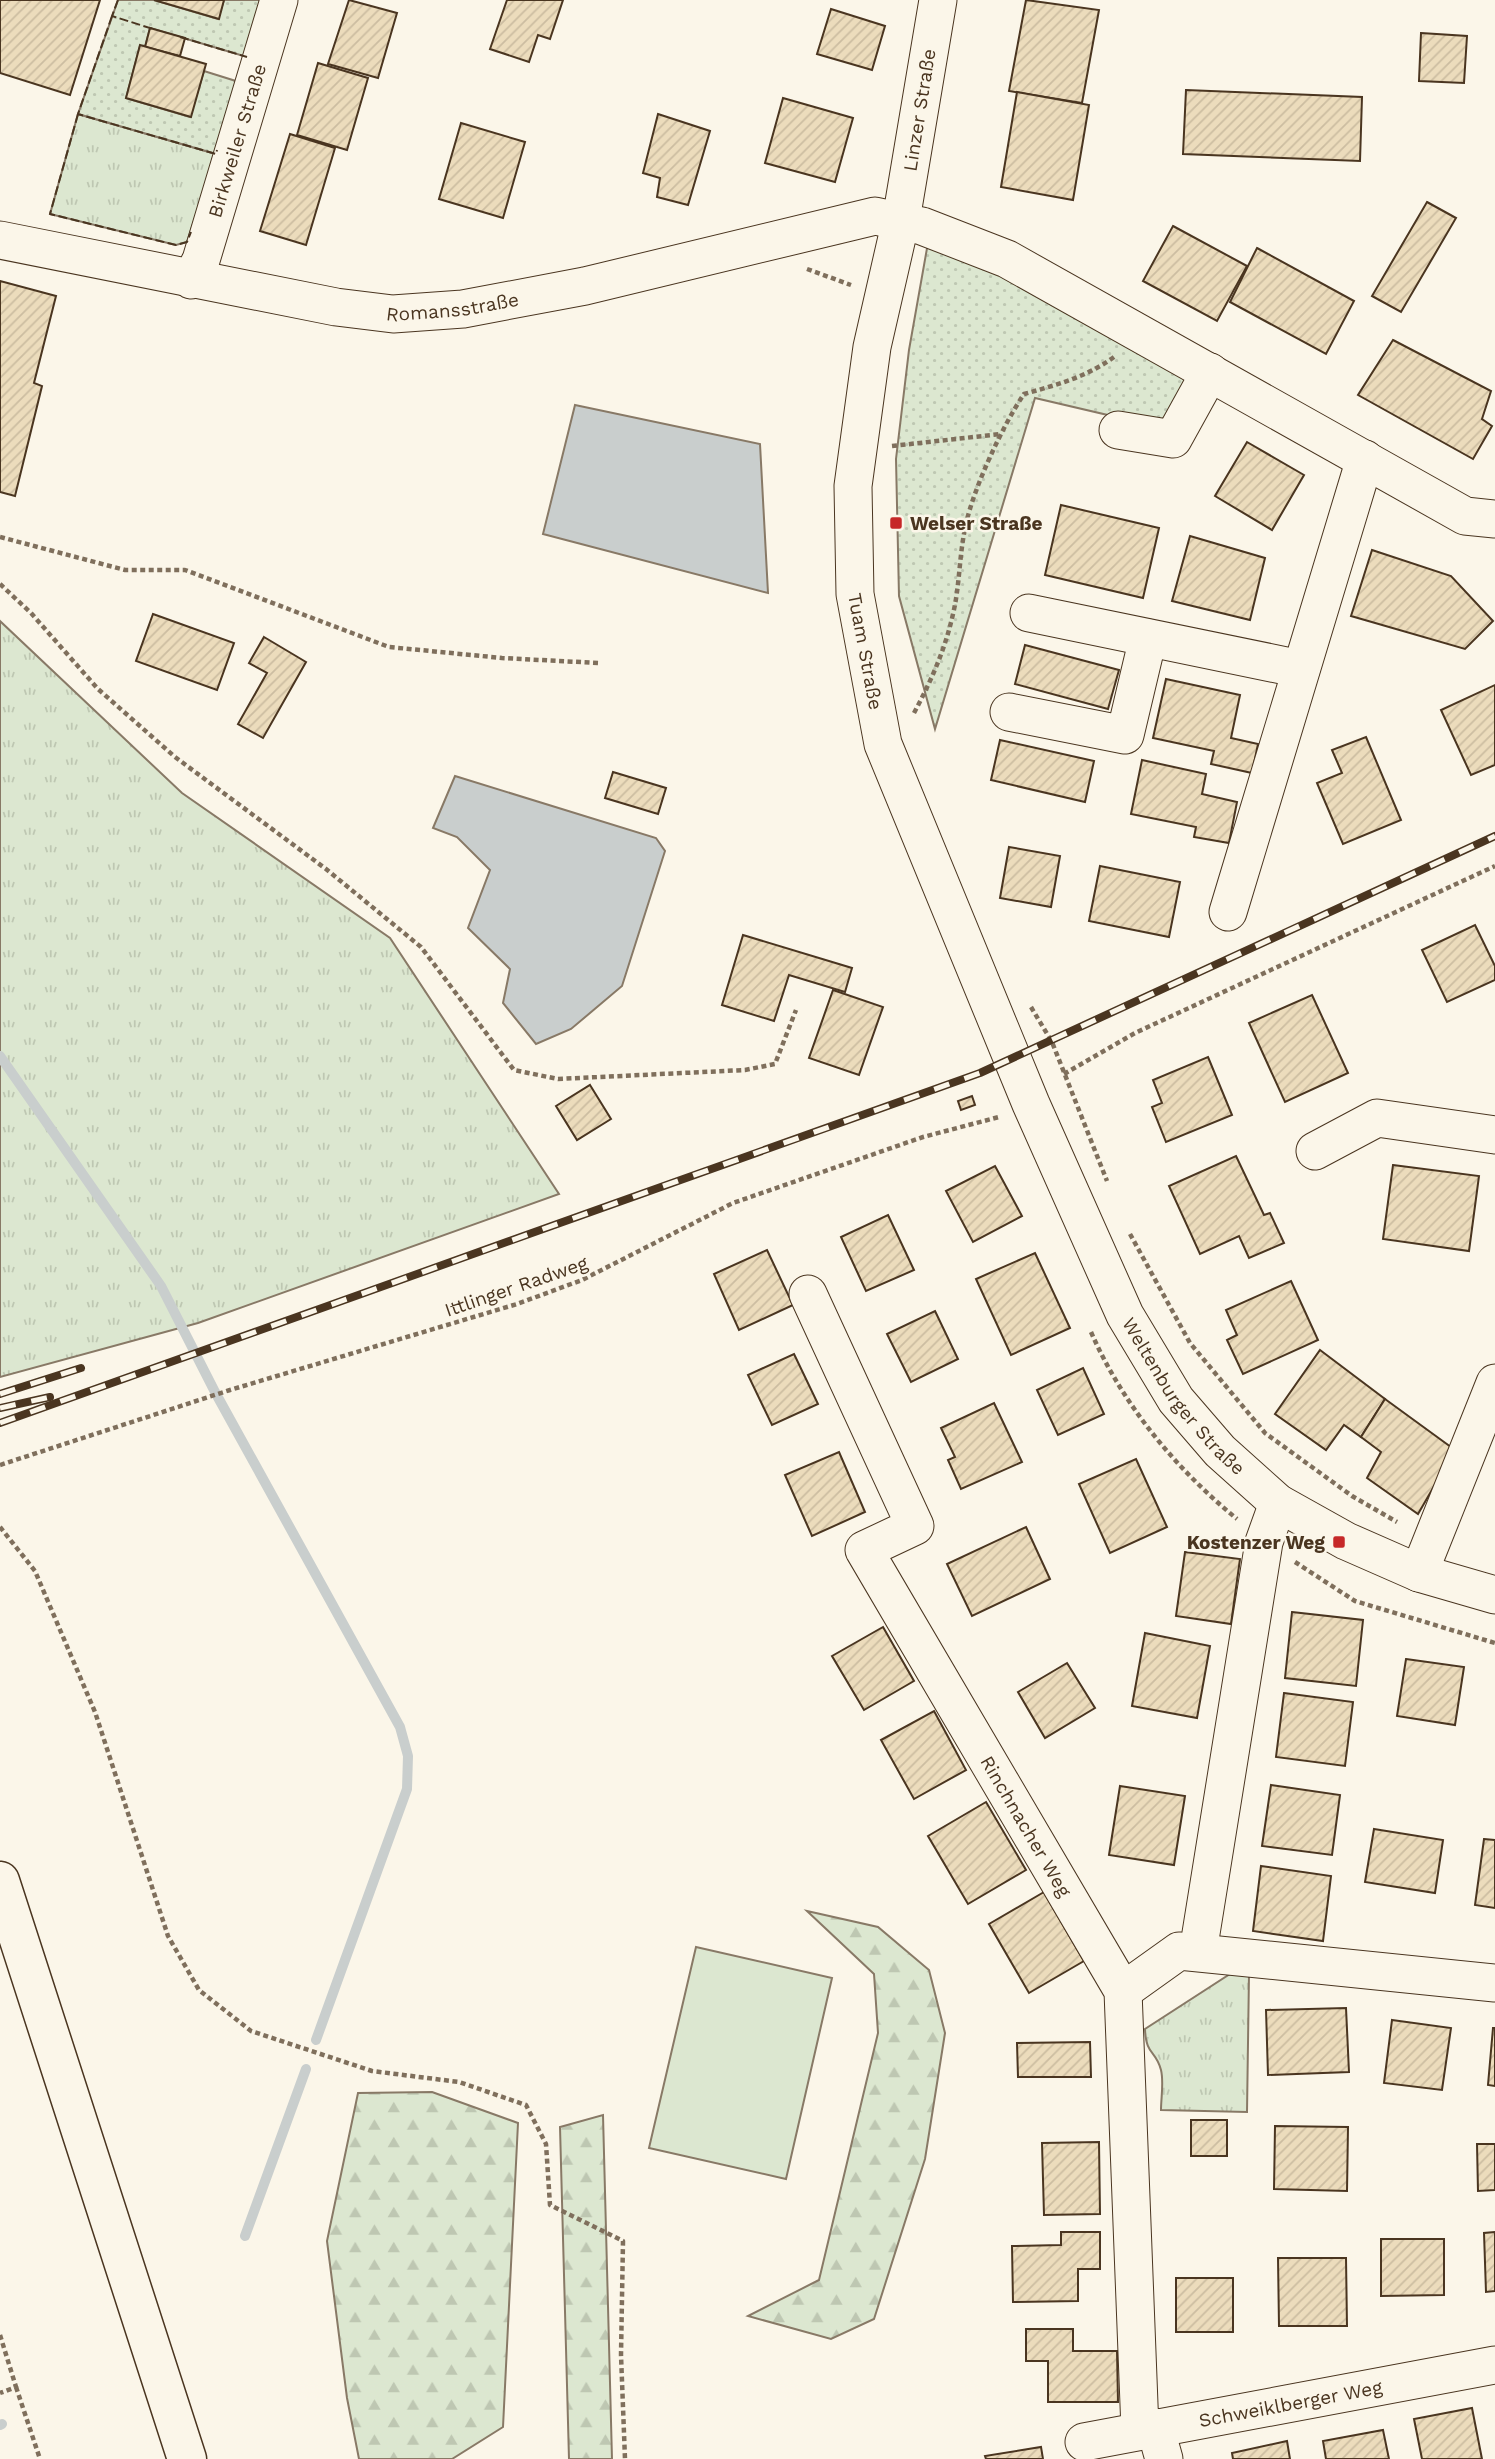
<svg xmlns="http://www.w3.org/2000/svg" width="1495" height="2459" font-family="'Work Sans',sans-serif">
	<style>
		.grass { fill: url(#grass-tufts); stroke: #887966; stroke-width: 2 }
		.forest { fill: url(#forest-firs); stroke: #887966; stroke-width: 2 }
		.park { fill: url(#park-dots); stroke: #887966; stroke-width: 2 }
		.pitch { fill: #dce7d0; stroke: #887966; stroke-width: 2 }
		.water { fill: #c9cecd; stroke: #887966; stroke-width: 2 }
		.lines { fill: none; stroke-linecap: round; stroke-linejoin: round }
		.stream { stroke: #c9cecd; stroke-width: 10 }
		.building { fill: url(#building-hatch); stroke: #4a3520; stroke-width: 2 }
		.minor-casing { stroke: #4a3520; stroke-width: 39 }
		.highway-casing { stroke: #4a3520; stroke-width: 41 }
		.path { stroke: #7f6f5c; stroke-width: 4.5; stroke-dasharray: 5 3.5; stroke-linecap: butt }
		.minor { stroke: #fbf6e9; stroke-width: 37 }
		.highway { stroke: #fbf6e9; stroke-width: 38 }
		.rail-casing { stroke: #4a3520; stroke-width: 8 }
		.rail { stroke: #fbf6e9; stroke-width: 5; stroke-dasharray: 16; stroke-linecap: butt }
		.fence { stroke: #4a3520; stroke-width: 2; stroke-dasharray: 9 3.5; stroke-linecap: butt }
		.poi-dot { fill: #c62828; stroke: #fbf6e9; stroke-width: 2.5 }
		.labels { text-anchor: middle; stroke-width: 5; stroke-linejoin: round; paint-order: stroke }
		.street-label { font-size: 19px; fill: #4a3520; stroke: #fbf6e9 }
		.poi-label { font-size: 19px; font-weight: bold; fill: #4a3520; stroke: #fbf6e9; text-anchor: start }
	</style>
	<defs>
		<pattern id="grass-tufts" width="24" height="20" patternUnits="userSpaceOnUse" patternTransform="scale(1.75)"><rect width="24" height="20" fill="#dce7d0"/><path d="M3 7l-1-3M5 7V3M7 7l1-3M15 17l-1-3M17 17v-4M19 17l1-3" fill="none" stroke="#bec7b2"/></pattern>
		<pattern id="forest-firs" width="22" height="20" patternUnits="userSpaceOnUse" patternTransform="scale(1.75)"><rect width="22" height="20" fill="#dce7d0"/><path d="M5 1l3.5 6h-7zM16 11l3.5 6h-7z" fill="#bec7b2"/></pattern>
		<pattern id="park-dots" width="8" height="8" patternUnits="userSpaceOnUse" patternTransform="scale(1.75)"><rect width="8" height="8" fill="#dce7d0"/><path d="M2 2h.1M6 6h.1" fill="none" stroke="#bec7b2" stroke-width="1.8" stroke-linecap="round"/></pattern>
		<pattern id="building-hatch" width="6" height="6" patternUnits="userSpaceOnUse" patternTransform="scale(1.75)"><rect width="6" height="6" fill="#ecdcbc"/><path d="M-1 1l2-2M0 6l6-6M5 7l2-2" fill="none" stroke="#ccbda1"/></pattern>
	</defs>
	<rect width="100%" height="100%" fill="#fbf6e9"/>
	<!-- grass -->
	<g class="grass">
		<path d="M78,114L216,154L187,242L176,245L50,214Z"/>
		<path d="M0,621L182,793L390,938L559,1194L198,1323L0,1377Z"/>
		<path d="M1230,1974H1249L1247,2112L1161,2110C1161,2098 1164,2082 1161,2070C1156,2050 1146,2056 1145,2029Z"/>
	</g>
	<!-- forest -->
	<g class="forest">
		<path d="M807,1911L878,1927L929,1970L945,2033L925,2159L874,2319L831,2339L748,2316L819,2280L878,2033L874,1974Z"/>
		<path d="M432,2092L518,2123L503,2427L452,2459H359L347,2398L327,2241L358,2093Z"/>
		<path d="M603,2115L612,2459H569L560,2127Z"/>
	</g>
	<!-- park -->
	<g class="park">
		<path d="M118,0H154L218,19L224,0H264L247,57L150,28L145,47L140,46L126,98L190,117L204,71L239,82L216,154L78,114Z"/>
		<path d="M929,237L1201,377L1172,430L1035,398L935,729L899,596L896,459L909,350Z"/>
	</g>
	<!-- pitch -->
	<path class="pitch" d="M696,1947L832,1978L786,2179L649,2148Z"/>
	<!-- water -->
	<g class="water">
		<path d="M575,405L760,444L768,593L543,534Z"/>
		<path d="M455,776L656,838L665,851L622,986L571,1029L536,1044L503,1003L510,969L468,928L490,870L457,837L433,828Z"/>
	</g>
	<g class="lines">
		<!-- stream -->
		<g class="stream">
			<path d="M0,1056L161,1286L215,1392L400,1727L408,1756L407,1789L316,2040"/>
			<path d="M245,2236L306,2069"/>
			<path d="M0,2425L2,2424"/>
		</g>
	</g>
	<!-- building -->
	<g class="building">
		<path d="M0,0H100L70,95L0,73Z"/>
		<path d="M154,0H224L219,19Z"/>
		<path d="M349,0L397,13L378,78L328,64Z"/>
		<path d="M507,0H563L550,39L538,35L529,62L490,49Z"/>
		<path d="M1026,0L1099,10L1082,103L1009,91Z"/>
		<path d="M831,9L885,26L872,70L817,54Z"/>
		<path d="M150,28L185,38L180,56L145,47Z"/>
		<path d="M1421,33L1467,36L1464,83L1419,81Z"/>
		<path d="M140,45L206,64L191,117L126,98Z"/>
		<path d="M318,63L368,78L347,150L297,135Z"/>
		<path d="M1186,90L1362,97L1360,161L1183,154Z"/>
		<path d="M1017,92L1089,105L1073,200L1001,187Z"/>
		<path d="M783,98L853,118L835,182L765,163Z"/>
		<path d="M658,114L710,131L688,205L657,197L660,178L643,173Z"/>
		<path d="M461,123L525,142L503,218L439,199Z"/>
		<path d="M290,134L335,148L306,245L260,231Z"/>
		<path d="M1427,202L1456,218L1401,312L1372,296Z"/>
		<path d="M1173,226L1247,266L1217,321L1143,281Z"/>
		<path d="M1257,248L1354,301L1326,354L1230,302Z"/>
		<path d="M0,281L56,296L34,383L42,386L15,496L0,492Z"/>
		<path d="M1393,340L1491,391L1482,419L1492,426L1473,459L1358,395Z"/>
		<path d="M1247,442L1304,475L1272,530L1215,496Z"/>
		<path d="M1061,505L1159,528L1143,598L1045,575Z"/>
		<path d="M1190,536L1265,558L1250,620L1172,601Z"/>
		<path d="M1372,550L1451,576L1493,621L1465,649L1351,616Z"/>
		<path d="M153,614L234,643L217,690L136,661Z"/>
		<path d="M264,637L306,662L263,738L238,724L267,673L249,663Z"/>
		<path d="M1025,645L1119,670L1108,709L1015,684Z"/>
		<path d="M1166,679L1240,695L1231,738L1258,744L1252,773L1211,764L1214,751L1153,738Z"/>
		<path d="M1495,685V765L1471,775L1441,710Z"/>
		<path d="M1366,737L1401,820L1343,844L1317,783L1342,773L1332,750Z"/>
		<path d="M1000,740L1094,761L1085,802L991,780Z"/>
		<path d="M1142,760L1206,774L1202,794L1237,802L1229,843L1194,837L1196,827L1131,814Z"/>
		<path d="M613,772L666,788L658,814L605,798Z"/>
		<path d="M1009,847L1060,856L1051,907L1000,898Z"/>
		<path d="M1100,866L1180,882L1169,937L1089,921Z"/>
		<path d="M1475,925L1495,966V980L1447,1002L1422,950Z"/>
		<path d="M743,935L852,968L845,992L789,975L774,1021L722,1005Z"/>
		<path d="M833,990L883,1007L859,1075L809,1058Z"/>
		<path d="M1312,995L1348,1073L1285,1102L1249,1023Z"/>
		<path d="M1208,1057L1232,1115L1166,1142L1152,1107L1162,1103L1153,1080Z"/>
		<path d="M590,1085L611,1119L577,1140L556,1106Z"/>
		<path d="M972,1096L975,1105L961,1110L958,1101Z"/>
		<path d="M1236,1156L1264,1215L1270,1213L1284,1243L1249,1258L1239,1236L1200,1254L1169,1186Z"/>
		<path d="M1393,1165L1479,1176L1469,1251L1383,1239Z"/>
		<path d="M995,1166L1022,1216L973,1242L946,1191Z"/>
		<path d="M888,1215L914,1270L866,1291L841,1237Z"/>
		<path d="M767,1250L793,1305L739,1330L714,1274Z"/>
		<path d="M1035,1253L1070,1328L1011,1355L976,1279Z"/>
		<path d="M1291,1281L1318,1340L1243,1374L1227,1340L1237,1335L1226,1310Z"/>
		<path d="M935,1311L958,1359L911,1382L887,1334Z"/>
		<path d="M1320,1350L1385,1399L1361,1437L1344,1425L1326,1450L1275,1414Z"/>
		<path d="M794,1354L818,1404L772,1425L748,1375Z"/>
		<path d="M1083,1368L1104,1414L1058,1435L1037,1390Z"/>
		<path d="M1385,1399L1455,1450L1418,1514L1367,1478L1381,1452L1361,1437Z"/>
		<path d="M994,1403L1022,1462L961,1489L948,1460L955,1457L941,1428Z"/>
		<path d="M839,1452L865,1512L812,1536L785,1475Z"/>
		<path d="M1136,1459L1167,1527L1110,1553L1079,1484Z"/>
		<path d="M1026,1527L1050,1579L972,1616L947,1564Z"/>
		<path d="M1185,1552L1240,1559L1231,1624L1176,1616Z"/>
		<path d="M1292,1612L1363,1620L1356,1686L1285,1678Z"/>
		<path d="M883,1627L914,1681L864,1710L832,1656Z"/>
		<path d="M1145,1633L1210,1646L1197,1718L1132,1706Z"/>
		<path d="M1406,1659L1464,1667L1455,1725L1397,1716Z"/>
		<path d="M1067,1663L1095,1708L1045,1738L1018,1692Z"/>
		<path d="M1284,1693L1353,1702L1345,1766L1276,1757Z"/>
		<path d="M934,1711L966,1770L914,1799L881,1740Z"/>
		<path d="M1271,1785L1340,1795L1332,1855L1262,1846Z"/>
		<path d="M1120,1786L1185,1796L1174,1865L1109,1855Z"/>
		<path d="M986,1802L1026,1870L968,1904L928,1836Z"/>
		<path d="M1374,1829L1443,1840L1435,1893L1365,1882Z"/>
		<path d="M1484,1839L1495,1840V1908L1475,1905Z"/>
		<path d="M1261,1866L1331,1876L1323,1941L1253,1931Z"/>
		<path d="M1044,1892L1084,1961L1029,1993L989,1924Z"/>
		<path d="M1346,2008L1349,2072L1268,2075L1266,2010Z"/>
		<path d="M1392,2020L1451,2028L1442,2090L1384,2083Z"/>
		<path d="M1493,2028H1495V2086L1488,2085Z"/>
		<path d="M1090,2042L1091,2077H1018L1017,2043Z"/>
		<rect x="1191" y="2120" width="36" height="36"/>
		<path d="M1275,2126L1348,2127L1347,2191L1274,2189Z"/>
		<path d="M1099,2142L1100,2214L1044,2215L1042,2143Z"/>
		<path d="M1477,2144H1495V2190L1478,2191Z"/>
		<path d="M1061,2232H1100V2269H1078V2301L1013,2302L1012,2246L1061,2245Z"/>
		<path d="M1495,2232V2291L1486,2292L1484,2233Z"/>
		<path d="M1381,2239H1444V2295L1381,2296Z"/>
		<path d="M1278,2258H1346L1347,2326H1279Z"/>
		<rect x="1176" y="2278" width="57" height="54"/>
		<path d="M1026,2329H1073V2351H1117L1118,2402H1048V2361H1026Z"/>
		<path d="M1472,2408L1482,2459H1422L1414,2419Z"/>
		<path d="M1383,2430L1389,2459H1326L1323,2441Z"/>
		<path d="M1287,2441L1290,2459H1233L1232,2453Z"/>
		<path d="M1041,2447L1043,2459H986L985,2456Z"/>
	</g>
	<g class="lines">
		<!-- minor casing -->
		<g class="minor-casing">
			<g id="minor">
				<path id="s1" d="M938,0L901,220L872,347L853,486L855,594L883,744L1031,1104L1125,1315L1176,1400L1220,1451L1278,1503L1346,1541L1419,1573L1495,1595"/>
				<path id="s2" d="M0,240L336,307L393,314L463,309L585,286L875,216L922,226L1007,259L1465,516L1495,519"/>
				<path id="s3" d="M191,280L201,260L279,0"/>
				<path d="M1118,430L1173,439L1210,372"/>
				<path d="M1029,613L1301,669"/>
				<path d="M1009,712L1125,735L1148,638"/>
				<path d="M1228,912L1365,459"/>
				<path d="M1315,1151L1377,1118L1495,1135"/>
				<path id="s4" d="M808,1294L915,1526L864,1550L1123,1991L1140,2430"/>
				<path d="M1419,1573L1495,1383"/>
				<path d="M1198,1952L1264,1542L1278,1503"/>
				<path d="M1123,1991L1179,1951L1495,1983"/>
				<path d="M1155,2427L1164,2459"/>
				<path id="s5" d="M1084,2442L1495,2365"/>
			</g>
		</g>
		<!-- highway casing -->
		<g class="highway-casing">
			<path id="highway" d="M0,1881L187,2459"/>
		</g>
		<!-- path -->
		<g class="path">
			<path d="M807,269L851,285"/>
			<path d="M892,446L1001,434"/>
			<path d="M0,537L125,570H185L389,647L502,658L599,663"/>
			<path d="M0,584L31,613L98,689L175,757L326,869L421,947L514,1070L558,1079L745,1070L775,1064L796,1010"/>
			<path d="M914,713C931,681 945,650 953,614C960,585 959,554 966,524C974,487 1003,425 1024,394C1056,385 1087,377 1114,357"/>
			<path d="M1031,1007L1052,1042L1107,1181"/>
			<path d="M1064,1074L1135,1033L1495,866"/>
			<path d="M1130,1234L1190,1343L1265,1433L1352,1496L1397,1522"/>
			<path d="M1091,1332C1123,1405 1175,1468 1237,1519"/>
			<path d="M0,1465L230,1390L517,1304L582,1280L733,1203L923,1137L999,1117"/>
			<path d="M0,1527L35,1571L95,1712L168,1936L199,1990L251,2031L372,2071L459,2082L526,2105L546,2144L550,2205L623,2241L621,2355L625,2459"/>
			<path d="M1295,1562L1355,1601L1495,1643"/>
			<path d="M0,2335L16,2387L0,2393"/>
			<path d="M16,2387L40,2459"/>
		</g>
		<!-- minor -->
		<use href="#minor" class="minor"/>
		<!-- highway -->
		<use href="#highway" class="highway"/>
		<!-- rail casing -->
		<g class="rail-casing">
			<g id="rail">
				<path d="M0,1394L81,1368"/>
				<path d="M0,1408L50,1397"/>
				<path d="M0,1423L980,1073L1495,836"/>
			</g>
		</g>
		<!-- rail -->
		<use href="#rail" class="rail"/>
		<!-- fence -->
		<g class="fence">
			<path d="M118,0L112,16L153,29"/>
			<path d="M112,16L78,114L216,154L217,150"/>
			<path d="M180,37L247,57"/>
			<path d="M78,114L50,214L176,245L187,242L191,232"/>
		</g>
	</g>
	<!-- markers -->
	<g class="poi-dot">
		<rect x="889" y="516" width="14" height="14" rx="3.5"/>
		<rect x="1332" y="1535" width="14" height="14" rx="3.5"/>
	</g>
	<g class="labels">
		<!-- street labels -->
		<g class="street-label">
			<text transform="translate(919 110) rotate(-81)" y="7">Linzer Straße</text>
			<text dy="7" stroke="none"><textPath href="#s3" startOffset="147">Birkweiler Straße</textPath></text>
			<text dy="7" stroke="none"><textPath href="#s2" startOffset="460">Romansstraße</textPath></text>
			<text dy="7" stroke="none"><textPath href="#s1" startOffset="660">Tuam Straße</textPath></text>
			<text transform="translate(516 1286) rotate(-19)" y="7">Ittlinger Radweg</text>
			<text dy="7" stroke="none"><textPath href="#s1" startOffset="1475">Weltenburger Straße</textPath></text>
			<text dy="7" stroke="none"><textPath href="#s4" startOffset="632">Rinchnacher Weg</textPath></text>
			<text dy="7" stroke="none"><textPath href="#s5" startOffset="210">Schweiklberger Weg</textPath></text>
		</g>
		<!-- poi labels -->
		<g class="poi-label">
			<text x="910" y="530">Welser Straße</text>
			<text x="1325" y="1549" text-anchor="end">Kostenzer Weg</text>
		</g>
	</g>
</svg>
